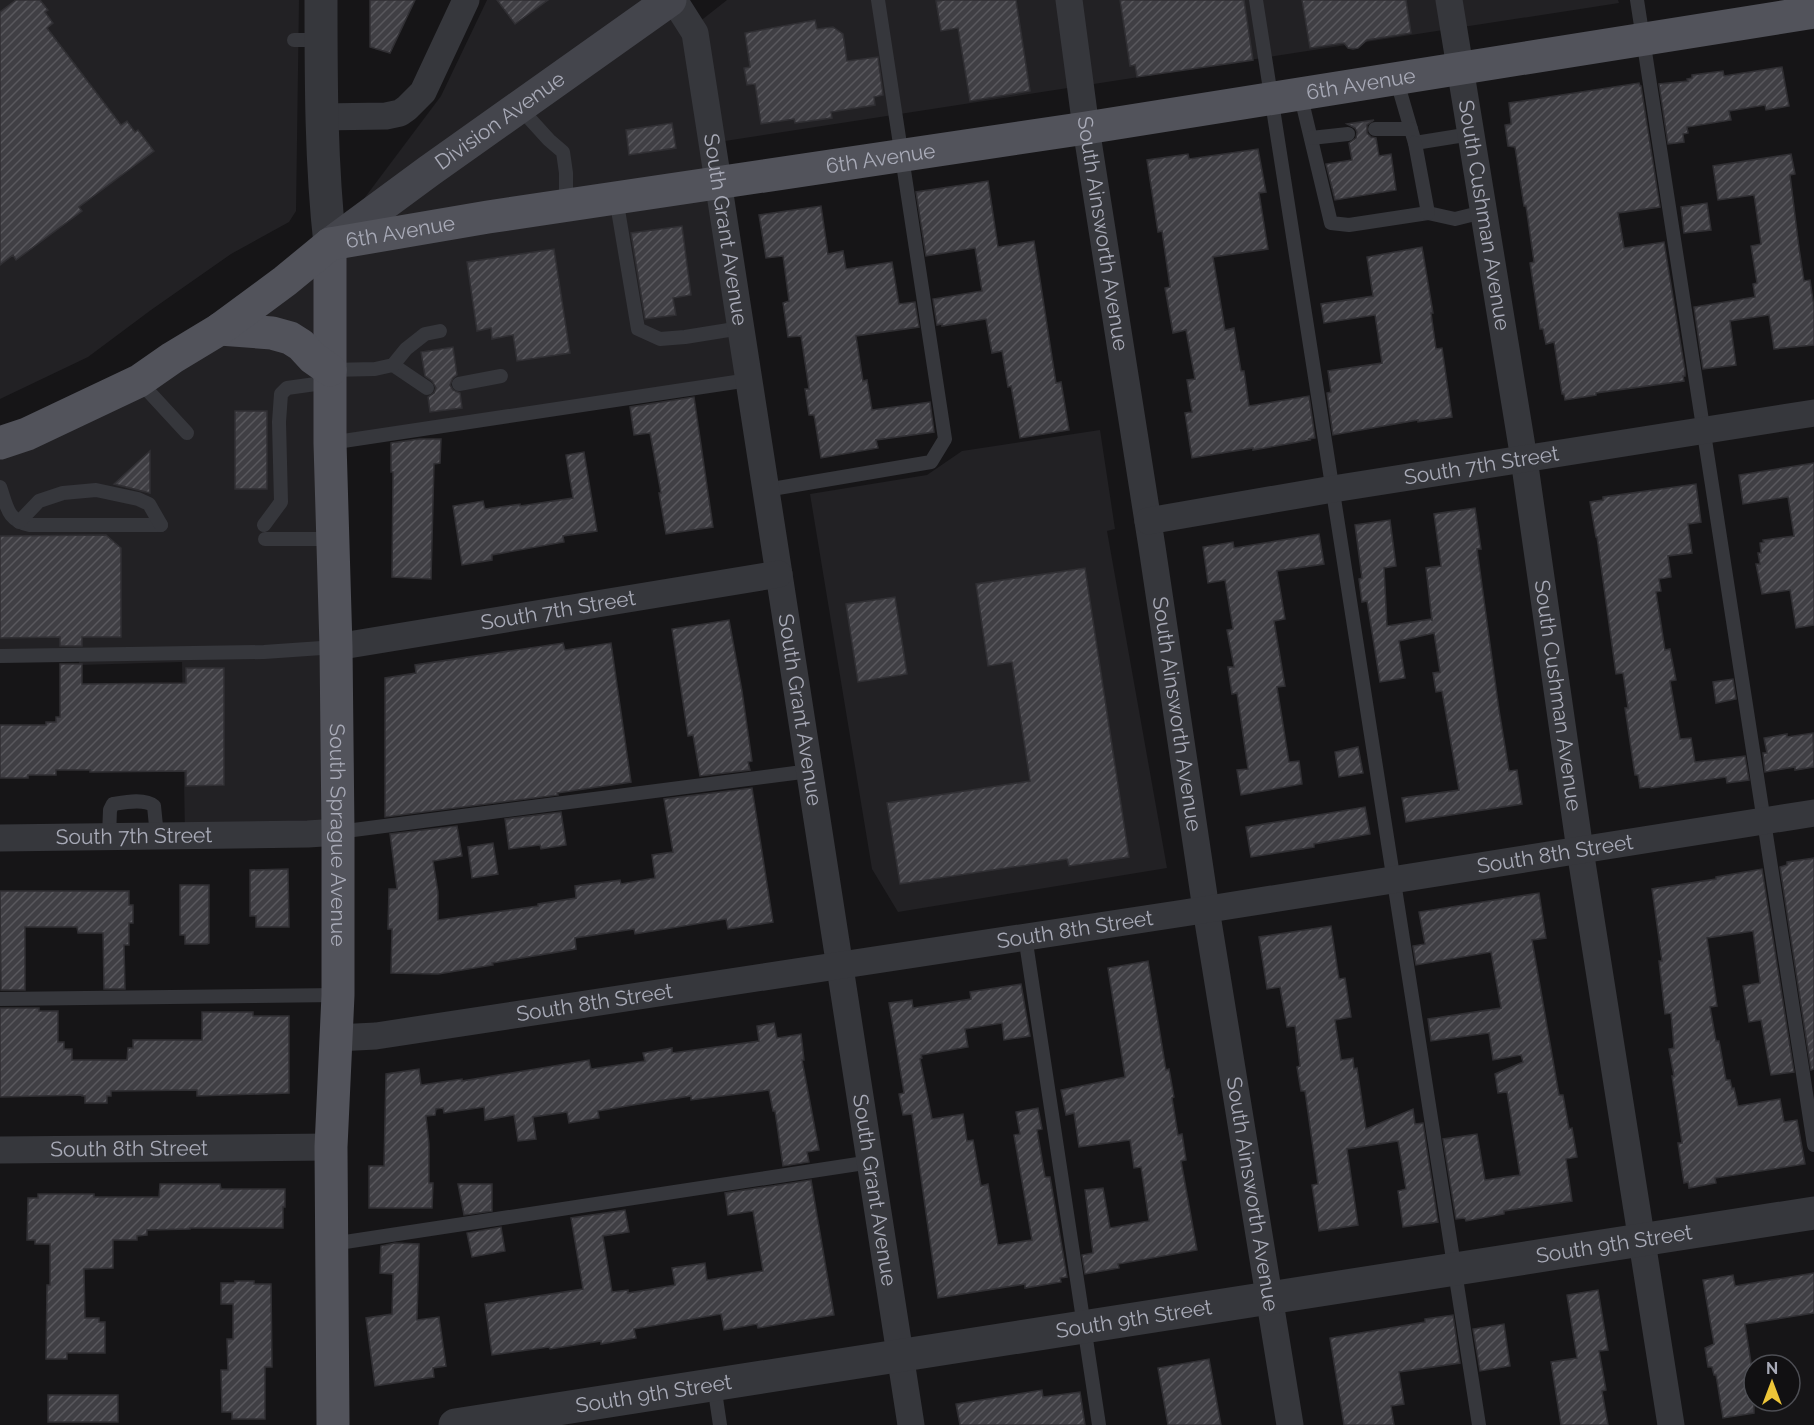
<svg xmlns="http://www.w3.org/2000/svg" width="1814" height="1425" font-family="Raleway,sans-serif">
	<style>
		.built { fill: #222124 }
		.building { fill: url(#building-hatch); stroke: #302f33; stroke-width: 1.5 }
		.lines { fill: none; stroke-linecap: round; stroke-linejoin: round }
		.service { stroke: #36373c; stroke-width: 14 }
		.minor { stroke: #36373c; stroke-width: 27 }
		.tertiary { stroke: #36373c; stroke-width: 33 }
		.secondary { stroke: #44454c; stroke-width: 33 }
		.primary { stroke: #52535b; stroke-width: 33 }
		.labels { text-anchor: middle; stroke-width: 5; stroke-linejoin: round; paint-order: stroke }
		.street-label { font-size: 21px; fill: #a8aab7; stroke: #111012 }
	</style>
	<defs>
		<pattern id="building-hatch" width="6" height="6" patternUnits="userSpaceOnUse" patternTransform="scale(1.5)"><rect width="6" height="6" fill="#403f44"/><path d="M-1 1l2-2M0 6l6-6M5 7l2-2" fill="none" stroke="#59585d"/></pattern>
	</defs>
	<rect width="100%" height="100%" fill="#161517"/>
	<!-- built -->
	<g class="built">
		<path d="M0,0H299L296,211L289,222L231,254L151,310L88,357L0,399Z"/>
		<path d="M487,0H689L694,26L727,0H1618L1619,3L712,143L749,380L330,444L338,832L185,836L182,662L79,665V655L0,656V443L27,434L330,244L441,96Z"/>
		<path d="M1100,430L1115,529L1107,531L1167,868L898,912L872,869L810,494L927,475L962,451Z"/>
	</g>
	<!-- building -->
	<g class="building">
		<path d="M16,0H40L48,10L45,12L53,23L47,28L121,125L127,121L135,132L138,130L154,151L79,207L82,211L16,260L13,255L0,265V12Z"/>
		<path d="M370,0H415L390,53L370,47Z"/>
		<path d="M497,0H548L515,24Z"/>
		<path d="M945,0H1016L1030,91L970,101L958,28L941,31L936,1Z"/>
		<path d="M1120,0H1244L1253,60L1137,77L1135,65L1130,66Z"/>
		<path d="M1302,0H1406L1411,33L1367,40L1358,48L1353,49L1348,48L1344,43L1310,48Z"/>
		<path d="M815,20L817,29L833,27L843,34L847,61L878,57L883,95L874,97L875,105L831,112L832,118L795,123L794,119L761,124L755,84L747,85L744,68L750,67L745,33Z"/>
		<path d="M1782,67L1789,106L1766,110L1765,105L1729,111L1731,120L1687,127L1688,133L1683,134L1684,142L1668,144L1659,84L1688,81L1687,79L1692,78V75L1723,71L1724,76Z"/>
		<path d="M1639,83L1640,86H1641L1660,207L1618,213L1624,248L1664,242L1685,371V376H1683L1684,381L1596,393V395L1565,400L1564,394H1562L1554,342L1546,344L1543,329H1540L1530,263L1534,262L1526,206H1524L1515,147L1508,146L1505,125L1511,124V122L1509,103Z"/>
		<path d="M1374,120L1367,125V133L1371,137L1376,138L1379,156L1391,154L1396,190L1335,200L1326,164L1352,160L1349,143L1356,138L1357,132L1355,128L1347,124Z"/>
		<path d="M672,123L676,148L629,155L626,130Z"/>
		<path d="M1258,149L1266,192L1259,193L1268,249L1213,257L1225,330L1234,328L1241,371H1244L1249,406L1309,396L1315,438L1309,439L1310,440L1253,450V448L1192,458L1185,413L1192,412L1187,380L1195,379L1186,330L1173,333L1165,288L1170,287L1162,231L1158,232L1147,160L1188,154L1189,159Z"/>
		<path d="M1791,154L1795,174L1790,175L1799,248L1804,281L1810,280L1814,307V345L1774,349L1769,315L1730,321L1736,365L1703,369L1694,307L1755,297L1753,284L1757,283L1751,246L1761,244L1754,195L1718,200L1713,166Z"/>
		<path d="M988,181L998,247L1034,241L1056,383L1061,382L1069,430L1020,438L1011,386L1008,387L1002,351L992,353L986,319L942,326V324L937,325L933,299L982,291L975,248L926,256L916,192Z"/>
		<path d="M1707,203L1711,230L1684,233L1681,207Z"/>
		<path d="M821,206L828,254L843,251L846,269L892,262L899,304L915,302L919,327L856,336L863,381L867,380L872,410L930,402L934,432L876,440L878,448L821,458L814,415H809L805,389H809L801,336L788,337L783,303L789,301L783,256L766,258L759,215Z"/>
		<path d="M682,226L691,295L673,298L676,315L645,319L631,233Z"/>
		<path d="M1422,247L1433,313H1431L1436,349L1442,348L1452,417L1418,422V420L1333,435L1327,393L1331,392L1328,371L1382,363L1375,315L1324,323L1321,304L1373,296L1367,257Z"/>
		<path d="M554,249L570,353L517,361L513,335L492,339L491,328L477,331L467,262Z"/>
		<path d="M453,347L457,375L453,378L450,385L453,390L460,393L462,408L430,412L428,397L434,393L436,388L432,381L425,376L421,352Z"/>
		<path d="M694,397L713,527L666,534L659,493H661L650,433L634,435L630,407Z"/>
		<rect x="235" y="411" width="32" height="78"/>
		<path d="M419,439H441L440,463L434,464L431,579L392,577L393,472H391V443Z"/>
		<path d="M150,451V493L114,484Z"/>
		<path d="M584,452L597,531L563,536L564,542L492,555V560L462,565L453,506L483,501L485,509L520,504V506L573,498L566,455Z"/>
		<path d="M1814,463V625L1796,628L1790,590L1762,594L1756,564H1760L1758,553H1761L1760,543L1764,542L1763,540L1794,536L1788,497L1743,504L1739,475Z"/>
		<path d="M1696,484L1701,522L1688,524L1692,553L1668,556L1671,577L1659,579L1661,591L1656,592L1665,650L1670,649L1676,680L1670,681L1680,739L1691,738L1695,762L1745,756L1749,780L1727,783L1726,777L1651,788L1650,787L1640,788L1638,775H1635L1625,708H1628L1623,673L1616,674L1597,537H1596L1590,502L1603,500V497Z"/>
		<path d="M1475,508L1481,549H1477L1499,710L1509,771L1517,770L1522,804L1406,822L1402,798L1459,790L1442,691L1436,692L1433,673L1440,672L1434,633L1399,641L1405,678L1380,682L1367,601L1362,602L1359,579L1362,578L1355,525L1390,520L1396,566L1384,568L1387,626L1432,619V621L1426,568L1441,566L1434,514Z"/>
		<path d="M1319,534L1324,564L1277,571L1285,619L1274,621L1285,686L1277,687L1289,762L1299,761L1302,784L1241,795L1237,770L1248,769L1237,693L1232,694L1228,667H1234L1227,630L1233,629L1225,580L1208,583L1203,547L1233,542L1234,548Z"/>
		<path d="M106,535L121,548V637H82V646H60V637L0,638V536Z"/>
		<path d="M1085,568L1129,857L1069,866L1067,859L900,884L887,803L1030,781L1012,662L988,666L976,584Z"/>
		<path d="M895,597L907,674L858,682L846,604Z"/>
		<path d="M729,620L742,691L752,761L748,762L750,770L700,776L693,735L688,736L672,629Z"/>
		<path d="M563,643L565,650L611,643L631,782L557,793L558,795L385,817V678L416,673L415,665Z"/>
		<path d="M60,664H82V684L186,683V668H224V785L186,786V771L90,772V770H56V775H28V778H0V725H46V722H56V717H60Z"/>
		<path d="M1733,679L1736,699L1716,703L1713,682Z"/>
		<path d="M1813,733L1814,767L1795,770V767L1765,772L1763,753H1767L1764,738L1787,734V737Z"/>
		<path d="M1358,747L1363,773L1339,777L1335,752Z"/>
		<path d="M752,788L773,922L728,929L726,919L635,934L634,929L575,938L576,949L492,963L493,965L438,974L391,973L392,929H388L389,889H397L390,834L457,826L462,856L433,861L438,892V920L538,906V904L576,898L575,886L620,880L621,884L655,878L652,855L673,852L664,799Z"/>
		<path d="M1365,807L1370,834L1314,844V847L1251,857L1246,827Z"/>
		<path d="M561,812L566,845L541,849L540,845L509,849L505,819Z"/>
		<path d="M493,843L498,874L472,878L468,847Z"/>
		<path d="M1814,858V1069L1811,1070L1780,867L1787,865V862Z"/>
		<path d="M288,869L289,927H256V916H250V870Z"/>
		<path d="M1762,869L1794,1072L1771,1075L1761,1020L1749,1022L1743,986L1760,983L1753,931L1707,938L1717,1006L1710,1007L1716,1041H1719L1726,1080H1730L1732,1089L1734,1088L1738,1106L1780,1099L1784,1122L1797,1120L1805,1164L1715,1178L1716,1183L1689,1188L1688,1182L1684,1183L1678,1143H1682L1672,1076H1674L1669,1049L1674,1048L1671,1013L1665,1014L1659,961H1662L1652,889L1716,879V877Z"/>
		<path d="M180,885H209V943L207,944H185V935H180Z"/>
		<path d="M0,891H129V905H133V923H129V945H124L125,989H104L103,933H78L77,927H25V990H1Z"/>
		<path d="M1539,893L1546,938L1532,940L1559,1095H1563L1569,1129L1572,1128L1577,1157L1566,1159L1572,1201L1504,1211V1214L1466,1221L1465,1218L1456,1219L1443,1139L1477,1134L1485,1180L1520,1175L1507,1092L1498,1093L1495,1074L1523,1062L1521,1055L1493,1060L1489,1033L1431,1041L1428,1019L1501,1008L1491,952L1416,965L1413,946L1425,944L1419,912Z"/>
		<path d="M1331,926L1339,979L1345,978L1351,1017L1335,1020L1341,1060L1353,1058L1354,1069L1357,1068L1366,1129L1413,1109L1415,1124L1423,1123L1438,1222L1403,1227L1398,1191L1406,1189L1398,1141L1347,1149L1358,1225L1319,1231L1312,1185L1318,1184L1305,1091H1301L1297,1067L1300,1066L1295,1026L1287,1027L1280,987L1267,989L1259,937Z"/>
		<path d="M1148,961L1166,1070L1169,1069L1174,1097L1172,1098L1178,1135L1182,1134L1186,1160L1181,1161L1197,1250L1118,1264L1119,1268L1085,1274L1082,1255L1093,1253L1085,1190L1103,1188L1110,1228L1149,1221L1141,1167L1134,1168L1130,1140L1079,1147L1074,1113L1066,1115L1061,1090L1125,1077L1108,968Z"/>
		<path d="M1021,984L1030,1036L1004,1040L1002,1023L965,1029L968,1047L921,1055L922,1058L920,1059L932,1119L963,1114L967,1141L973,1140L981,1186L988,1184L998,1245L1032,1240L1014,1135L1020,1134L1016,1112L1038,1108L1042,1129L1037,1130L1045,1177H1050L1067,1277L1060,1278L1061,1282L1025,1288V1284L938,1298L912,1114L903,1115L899,1094L904,1093L889,1003L912,1000L913,1008L971,999L970,992Z"/>
		<path d="M0,1008H39V1011H58V1042H64V1049H72V1060H127L128,1048H133V1040H202V1012H253V1016H289V1093L197,1096V1090L111,1091V1096H107V1103H85V1096H82V1095L0,1097Z"/>
		<path d="M774,1023L777,1038L801,1034L804,1060H802L819,1150L807,1152L809,1162L783,1166L775,1111H773L769,1090L691,1100V1096L633,1105L598,1111L599,1118L569,1123L567,1112L533,1117L536,1139L518,1141L514,1115L485,1120L484,1107L444,1113L443,1108L436,1109L435,1115L426,1116L429,1144V1183H433L432,1208H369V1166H384L386,1074L419,1069L421,1085L462,1079V1081L589,1060L591,1069L645,1061L643,1053L672,1048V1053L759,1041L757,1026Z"/>
		<path d="M811,1180L834,1315L758,1328L757,1324L724,1330L721,1314L634,1329L636,1338L601,1344V1341L550,1349L549,1347L492,1355L485,1304L583,1289L571,1218L625,1210L629,1232L603,1236L612,1292L628,1290V1293L675,1285L672,1268L705,1263L707,1280L763,1271L753,1211L728,1215L725,1193Z"/>
		<path d="M160,1184H220L221,1189H285V1207H283V1228H190V1229L147,1230V1235L137,1236V1240H113V1268L84,1269L85,1318H99V1322H105V1353H67V1359H46L47,1285H50V1244H35V1240H27L28,1198H38V1194H94V1197H159Z"/>
		<path d="M458,1184H492V1211L464,1215Z"/>
		<path d="M501,1227L505,1251L472,1257L467,1233Z"/>
		<path d="M395,1243L419,1244L417,1320L439,1317L446,1366L433,1368L434,1377L375,1386L366,1318L392,1314L393,1274L380,1273L381,1246Z"/>
		<path d="M1814,1273V1313L1745,1324L1754,1382V1413L1723,1418L1716,1375H1714L1712,1367H1708L1705,1348L1714,1344L1703,1280L1733,1275L1735,1286Z"/>
		<path d="M235,1281H254V1284H271L272,1367H265V1419H232V1412H222L221,1370H228L227,1339H233V1304H221V1283H235Z"/>
		<path d="M1598,1290L1608,1350L1599,1351L1606,1390L1602,1391L1608,1425H1561L1551,1362L1577,1358L1567,1295Z"/>
		<path d="M1453,1315L1460,1363L1399,1372L1404,1404L1391,1406L1394,1425H1344L1330,1338L1425,1322V1319Z"/>
		<path d="M1504,1324L1510,1366L1480,1371L1473,1329Z"/>
		<path d="M1209,1359L1221,1425H1168L1158,1368Z"/>
		<path d="M1042,1390L1043,1397L1080,1392L1085,1425H960L956,1404Z"/>
		<rect x="48" y="1395" width="70" height="27"/>
	</g>
	<g class="lines">
		<!-- service -->
		<g class="service">
			<path d="M1256,0L1479,1425"/>
			<path d="M1637,0L1814,1145"/>
			<path d="M294,40H321"/>
			<path d="M1396,78L1415,143L1471,134"/>
			<path d="M1300,93L1331,223L1349,225L1428,213L1455,219L1483,212"/>
			<path d="M519,107L549,140L563,152L566,173V206"/>
			<path d="M1375,129H1411"/>
			<path d="M1311,138L1348,134"/>
			<path d="M1415,143L1428,213"/>
			<path d="M616,198L638,329L660,339L685,337L741,328"/>
			<path d="M393,365L427,388"/>
			<path d="M330,370L375,369L393,365L406,349L425,334L440,331"/>
			<path d="M139,381L187,433"/>
			<path d="M459,384L501,376"/>
			<path d="M330,443L749,380"/>
			<path d="M0,487C7,506 7,521 30,525H161"/>
			<path d="M766,490L931,462L945,439L878,0"/>
			<path d="M19,522L39,501L63,493L96,490L138,499L149,504L161,525"/>
			<path d="M264,525L281,502L279,422L281,394L287,388L330,382"/>
			<path d="M265,539H333"/>
			<path d="M0,656L264,652L336,647"/>
			<path d="M338,832L810,771"/>
			<path d="M109,836L110,810L113,804C125,802 145,798 154,806L157,836"/>
			<path d="M1025,936L1099,1425"/>
			<path d="M0,999L338,995"/>
			<path d="M332,1244L871,1162"/>
			<path d="M714,1385L720,1425"/>
		</g>
		<!-- minor -->
		<g class="minor">
			<path id="s1" d="M674,0L695,33L911,1425"/>
			<path id="s2" d="M1069,0L1086,128L1152,547L1206,909L1290,1425"/>
			<path id="s3" d="M1449,0L1524,459L1580,850L1671,1425"/>
			<path d="M321,117L386,116L400,113L407,108L423,92L466,0"/>
			<path id="s4" d="M1148,521L1333,489L1814,413"/>
			<path id="s5" d="M336,647L779,574"/>
			<path id="s6" d="M0,838L308,834L338,832"/>
			<path id="s7" d="M336,1038L376,1036L1184,913L1814,813"/>
			<path id="s8" d="M0,1150L331,1147"/>
		</g>
		<!-- tertiary -->
		<g class="tertiary">
			<path d="M321,0C321,82 321,163 330,244"/>
			<path id="s9" d="M455,1425L1814,1213"/>
		</g>
		<!-- secondary -->
		<path class="secondary" id="s10" d="M330,244L429,171L670,0"/>
		<!-- primary -->
		<g class="primary">
			<path id="s11" d="M330,244V443L336,647L338,832V995L331,1147L333,1425"/>
			<path d="M220,329L272,333L290,338L301,345L313,358L330,370"/>
			<path id="s12" d="M0,443L27,434L139,381L172,358L220,329L285,281L330,244L488,217L1086,128L1814,12"/>
		</g>
	</g>
	<g class="labels">
		<!-- street labels -->
		<g class="street-label">
			<text dy="7" stroke="none"><textPath href="#s12" startOffset="1431">6th Avenue</textPath></text>
			<text dy="7" stroke="none"><textPath href="#s10" startOffset="210">Division Avenue</textPath></text>
			<text dy="7" stroke="none"><textPath href="#s12" startOffset="945">6th Avenue</textPath></text>
			<text dy="7" stroke="none"><textPath href="#s3" startOffset="218">South Cushman Avenue</textPath></text>
			<text dy="7" stroke="none"><textPath href="#s1" startOffset="238">South Grant Avenue</textPath></text>
			<text dy="7" stroke="none"><textPath href="#s12" startOffset="459">6th Avenue</textPath></text>
			<text dy="7" stroke="none"><textPath href="#s2" startOffset="236">South Ainsworth Avenue</textPath></text>
			<text dy="7" stroke="none"><textPath href="#s4" startOffset="338">South 7th Street</textPath></text>
			<text dy="7" stroke="none"><textPath href="#s5" startOffset="225">South 7th Street</textPath></text>
			<text dy="7" stroke="none"><textPath href="#s3" startOffset="704">South Cushman Avenue</textPath></text>
			<text dy="7" stroke="none"><textPath href="#s1" startOffset="724">South Grant Avenue</textPath></text>
			<text dy="7" stroke="none"><textPath href="#s2" startOffset="722">South Ainsworth Avenue</textPath></text>
			<text dy="7" stroke="none"><textPath href="#s11" startOffset="591">South Sprague Avenue</textPath></text>
			<text dy="7" stroke="none"><textPath href="#s6" startOffset="134">South 7th Street</textPath></text>
			<text dy="7" stroke="none"><textPath href="#s7" startOffset="1233">South 8th Street</textPath></text>
			<text dy="7" stroke="none"><textPath href="#s7" startOffset="747">South 8th Street</textPath></text>
			<text dy="7" stroke="none"><textPath href="#s7" startOffset="261">South 8th Street</textPath></text>
			<text dy="7" stroke="none"><textPath href="#s8" startOffset="129">South 8th Street</textPath></text>
			<text dy="7" stroke="none"><textPath href="#s1" startOffset="1210">South Grant Avenue</textPath></text>
			<text dy="7" stroke="none"><textPath href="#s2" startOffset="1208">South Ainsworth Avenue</textPath></text>
			<text dy="7" stroke="none"><textPath href="#s9" startOffset="1173">South 9th Street</textPath></text>
			<text dy="7" stroke="none"><textPath href="#s9" startOffset="687">South 9th Street</textPath></text>
			<text dy="7" stroke="none"><textPath href="#s9" startOffset="201">South 9th Street</textPath></text>
		</g>
	</g>
	<!-- north arrow -->
	<g transform="translate(1772 1383)"><circle r="28" fill="#111012" stroke="#4d4e54" stroke-width="1.5"/>
	<path d="M0-4.5L10 22L0 15L-10 22Z" fill="#edc538"/>
	<text y="-9" font-size="16" font-weight="bold" text-anchor="middle" fill="#a8aab7">N</text>
	</g>
</svg>
